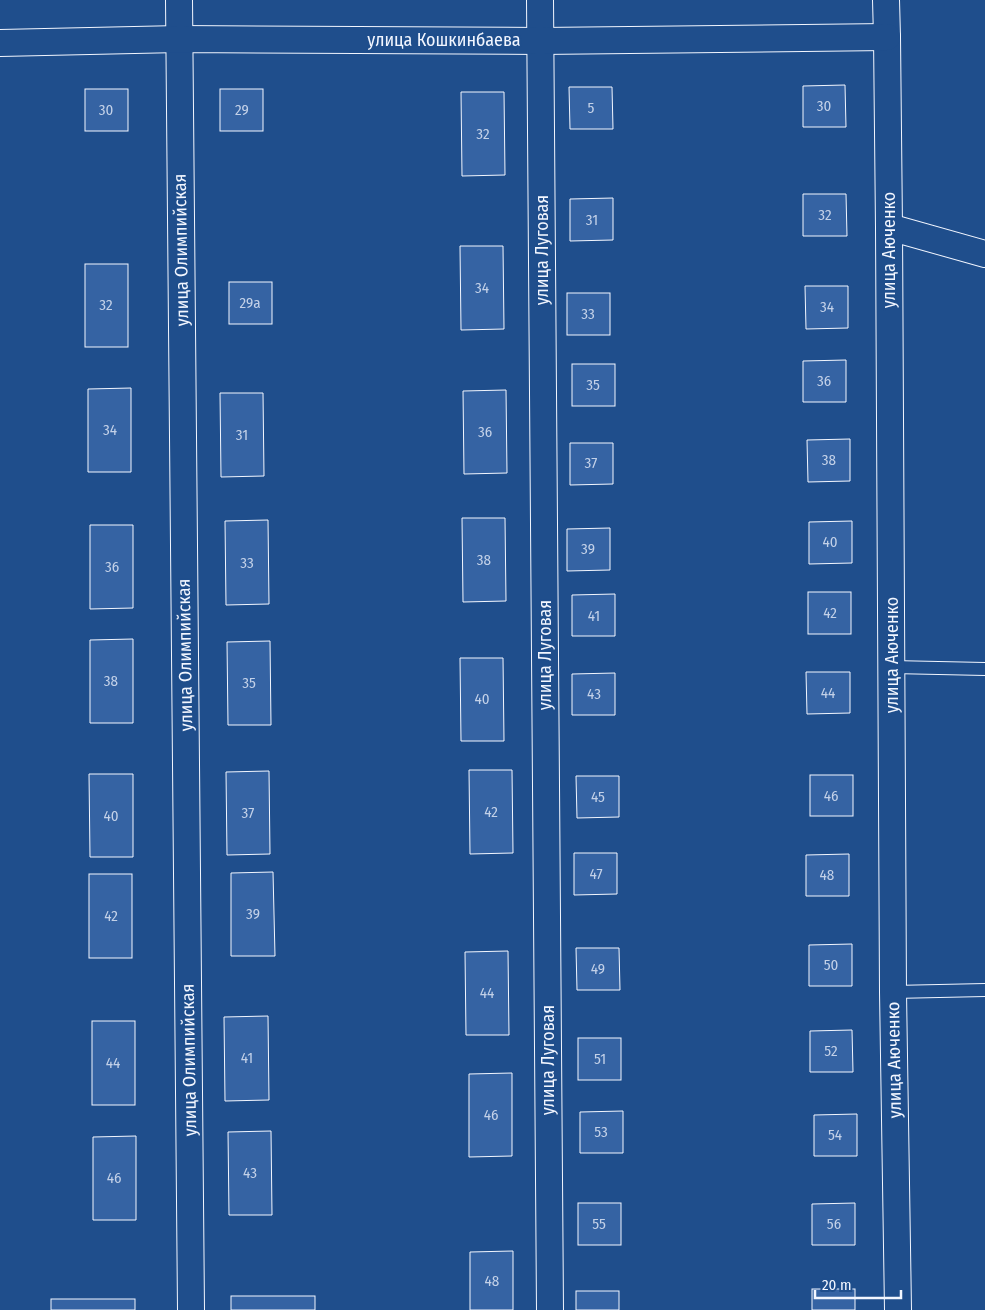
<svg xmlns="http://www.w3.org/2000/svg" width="985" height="1310" font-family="'Fira Sans Condensed',sans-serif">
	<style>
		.building { fill: #3563a3; stroke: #f2f6ff }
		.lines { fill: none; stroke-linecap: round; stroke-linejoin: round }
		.lane-casing { stroke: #f2f6ff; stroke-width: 14 }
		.street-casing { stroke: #f2f6ff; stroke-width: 28 }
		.lane { stroke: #1f4e8c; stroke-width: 12 }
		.street { stroke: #1f4e8c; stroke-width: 26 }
		.labels { text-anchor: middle; stroke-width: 4; stroke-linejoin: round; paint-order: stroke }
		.number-label { font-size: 15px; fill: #c3d1e8 }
		.street-label { font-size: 18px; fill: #f2f6ff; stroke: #1f4e8c }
	</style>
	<rect width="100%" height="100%" fill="#1f4e8c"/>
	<!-- building -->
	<g class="building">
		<path d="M845,85L846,127H803V86Z"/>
		<path d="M569,87H612L613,129H570Z"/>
		<rect x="85" y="89" width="43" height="42"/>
		<rect x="220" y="89" width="43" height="42"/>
		<path d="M461,92H504L505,175L462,176Z"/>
		<path d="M803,194H846L847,236H803Z"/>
		<path d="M613,198V240L570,241V199Z"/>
		<path d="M460,246H503L504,329L461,330Z"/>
		<rect x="85" y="264" width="43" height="83"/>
		<rect x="229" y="282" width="43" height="42"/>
		<path d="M805,286H848V328L806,329Z"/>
		<rect x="567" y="293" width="43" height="42"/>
		<path d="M846,360V402H803V361Z"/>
		<rect x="572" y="364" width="43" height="42"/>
		<path d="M131,388V472H88V389Z"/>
		<path d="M506,390L507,473L464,474L463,391Z"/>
		<path d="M220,393H263L264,476L221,477Z"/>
		<path d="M850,439V481L808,482L807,440Z"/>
		<path d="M570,443H613V484L570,485Z"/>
		<path d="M462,518H505L506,601L463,602Z"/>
		<path d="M268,520L269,604L226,605L225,521Z"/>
		<path d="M852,521V563L809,564V522Z"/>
		<path d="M90,525H133V608L90,609Z"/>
		<path d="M610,528V570L567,571V529Z"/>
		<rect x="808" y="592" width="43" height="42"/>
		<path d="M615,594V636H572V595Z"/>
		<path d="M133,639V723H90V640Z"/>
		<path d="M270,641L271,725H228L227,642Z"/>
		<path d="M460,658H503L504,741H461Z"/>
		<path d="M806,672H850V713L807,714Z"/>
		<path d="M615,673V715H572V674Z"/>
		<path d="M469,770H512L513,853L470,854Z"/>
		<path d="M269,771L270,854L227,855L226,772Z"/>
		<path d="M89,774H133V857H90Z"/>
		<rect x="810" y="775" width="43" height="41"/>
		<path d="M576,776H619V817L577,818Z"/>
		<path d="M574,853H617V894L574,895Z"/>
		<path d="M849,854V896H806V855Z"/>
		<path d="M273,872L275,956H231V873Z"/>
		<rect x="89" y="874" width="43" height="84"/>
		<path d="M852,944V986H809V945Z"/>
		<path d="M576,948H619L620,990H577Z"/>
		<path d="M508,951L509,1035H466L465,952Z"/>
		<path d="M268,1016L269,1100L225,1101L224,1017Z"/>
		<rect x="92" y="1021" width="43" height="84"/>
		<path d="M852,1030L853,1072H810V1031Z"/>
		<rect x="578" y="1038" width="43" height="42"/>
		<path d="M512,1073V1156L469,1157V1074Z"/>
		<path d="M623,1111V1153H580V1112Z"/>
		<path d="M857,1114V1156H814V1115Z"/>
		<path d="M271,1131L272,1215H229L228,1132Z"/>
		<path d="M136,1136V1220H93V1137Z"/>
		<rect x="578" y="1203" width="43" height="42"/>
		<path d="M855,1203V1245H812V1204Z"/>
		<path d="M513,1251V1310H470V1252Z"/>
		<rect x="812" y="1289" width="43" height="21"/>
		<rect x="576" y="1291" width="43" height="19"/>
		<rect x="231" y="1296" width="84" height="14"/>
		<rect x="51" y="1299" width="84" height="11"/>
	</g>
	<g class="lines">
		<!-- lane casing -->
		<g class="lane-casing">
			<g id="lane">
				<path d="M892,667L985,669"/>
				<path d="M893,992L985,990"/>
			</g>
		</g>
		<!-- street casing -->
		<g class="street-casing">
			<g id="street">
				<path d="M179,0L191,1310"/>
				<path d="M540,0L550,1310"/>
				<path d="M886,0L887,37L889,227L893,992L898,1310"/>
				<path d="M0,43L179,39L541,41L887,37"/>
				<path d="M889,227L985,254"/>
			</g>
		</g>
		<!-- lane -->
		<use href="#lane" class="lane"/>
		<!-- street -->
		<use href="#street" class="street"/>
	</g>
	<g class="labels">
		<!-- number labels -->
		<g class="number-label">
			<text x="824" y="111">30</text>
			<text x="591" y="113">5</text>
			<text x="106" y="115">30</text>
			<text x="242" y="115">29</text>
			<text x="483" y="139">32</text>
			<text x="825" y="220">32</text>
			<text x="592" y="225">31</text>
			<text x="482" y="293">34</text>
			<text x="250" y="308">29а</text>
			<text x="106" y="310">32</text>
			<text x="827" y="312">34</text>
			<text x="588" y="319">33</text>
			<text x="824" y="386">36</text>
			<text x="593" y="390">35</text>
			<text x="110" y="435">34</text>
			<text x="485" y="437">36</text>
			<text x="242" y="440">31</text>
			<text x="829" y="465">38</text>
			<text x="591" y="468">37</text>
			<text x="830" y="547">40</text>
			<text x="588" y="554">39</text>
			<text x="484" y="565">38</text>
			<text x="247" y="568">33</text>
			<text x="112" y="572">36</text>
			<text x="830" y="618">42</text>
			<text x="594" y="621">41</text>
			<text x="111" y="686">38</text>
			<text x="249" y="688">35</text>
			<text x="828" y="698">44</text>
			<text x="594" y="699">43</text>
			<text x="482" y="704">40</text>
			<text x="831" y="801">46</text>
			<text x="598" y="802">45</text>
			<text x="491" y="817">42</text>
			<text x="248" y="818">37</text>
			<text x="111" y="821">40</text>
			<text x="596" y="879">47</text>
			<text x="827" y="880">48</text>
			<text x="253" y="919">39</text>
			<text x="111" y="921">42</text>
			<text x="831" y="970">50</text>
			<text x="598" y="974">49</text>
			<text x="487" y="998">44</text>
			<text x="831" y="1056">52</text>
			<text x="247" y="1063">41</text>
			<text x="600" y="1064">51</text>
			<text x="113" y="1068">44</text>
			<text x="491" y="1120">46</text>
			<text x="601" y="1137">53</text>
			<text x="835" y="1140">54</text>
			<text x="250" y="1178">43</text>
			<text x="114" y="1183">46</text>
			<text x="599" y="1229">55</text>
			<text x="834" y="1229">56</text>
			<text x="492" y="1286">48</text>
		</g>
		<!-- street labels -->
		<g class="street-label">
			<text x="444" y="46">улица Кошкинбаева</text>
			<text transform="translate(181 250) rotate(-91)" y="6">улица Олимпийская</text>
			<text transform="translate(542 250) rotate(-90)" y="6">улица Луговая</text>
			<text transform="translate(889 250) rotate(-90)" y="6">улица Аюченко</text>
			<text transform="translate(185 655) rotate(-91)" y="6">улица Олимпийская</text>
			<text transform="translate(545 655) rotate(-90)" y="6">улица Луговая</text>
			<text transform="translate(892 655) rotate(-90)" y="6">улица Аюченко</text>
			<text transform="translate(189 1060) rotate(-91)" y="6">улица Олимпийская</text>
			<text transform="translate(548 1060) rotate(-90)" y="6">улица Луговая</text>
			<text transform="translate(894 1060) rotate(-91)" y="6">улица Аюченко</text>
		</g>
	</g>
	<!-- scale -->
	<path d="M815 1290v8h86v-8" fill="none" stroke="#f2f6ff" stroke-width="2.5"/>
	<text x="822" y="1290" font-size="15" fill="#f2f6ff" stroke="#1f4e8c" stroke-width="4" paint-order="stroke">20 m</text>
</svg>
